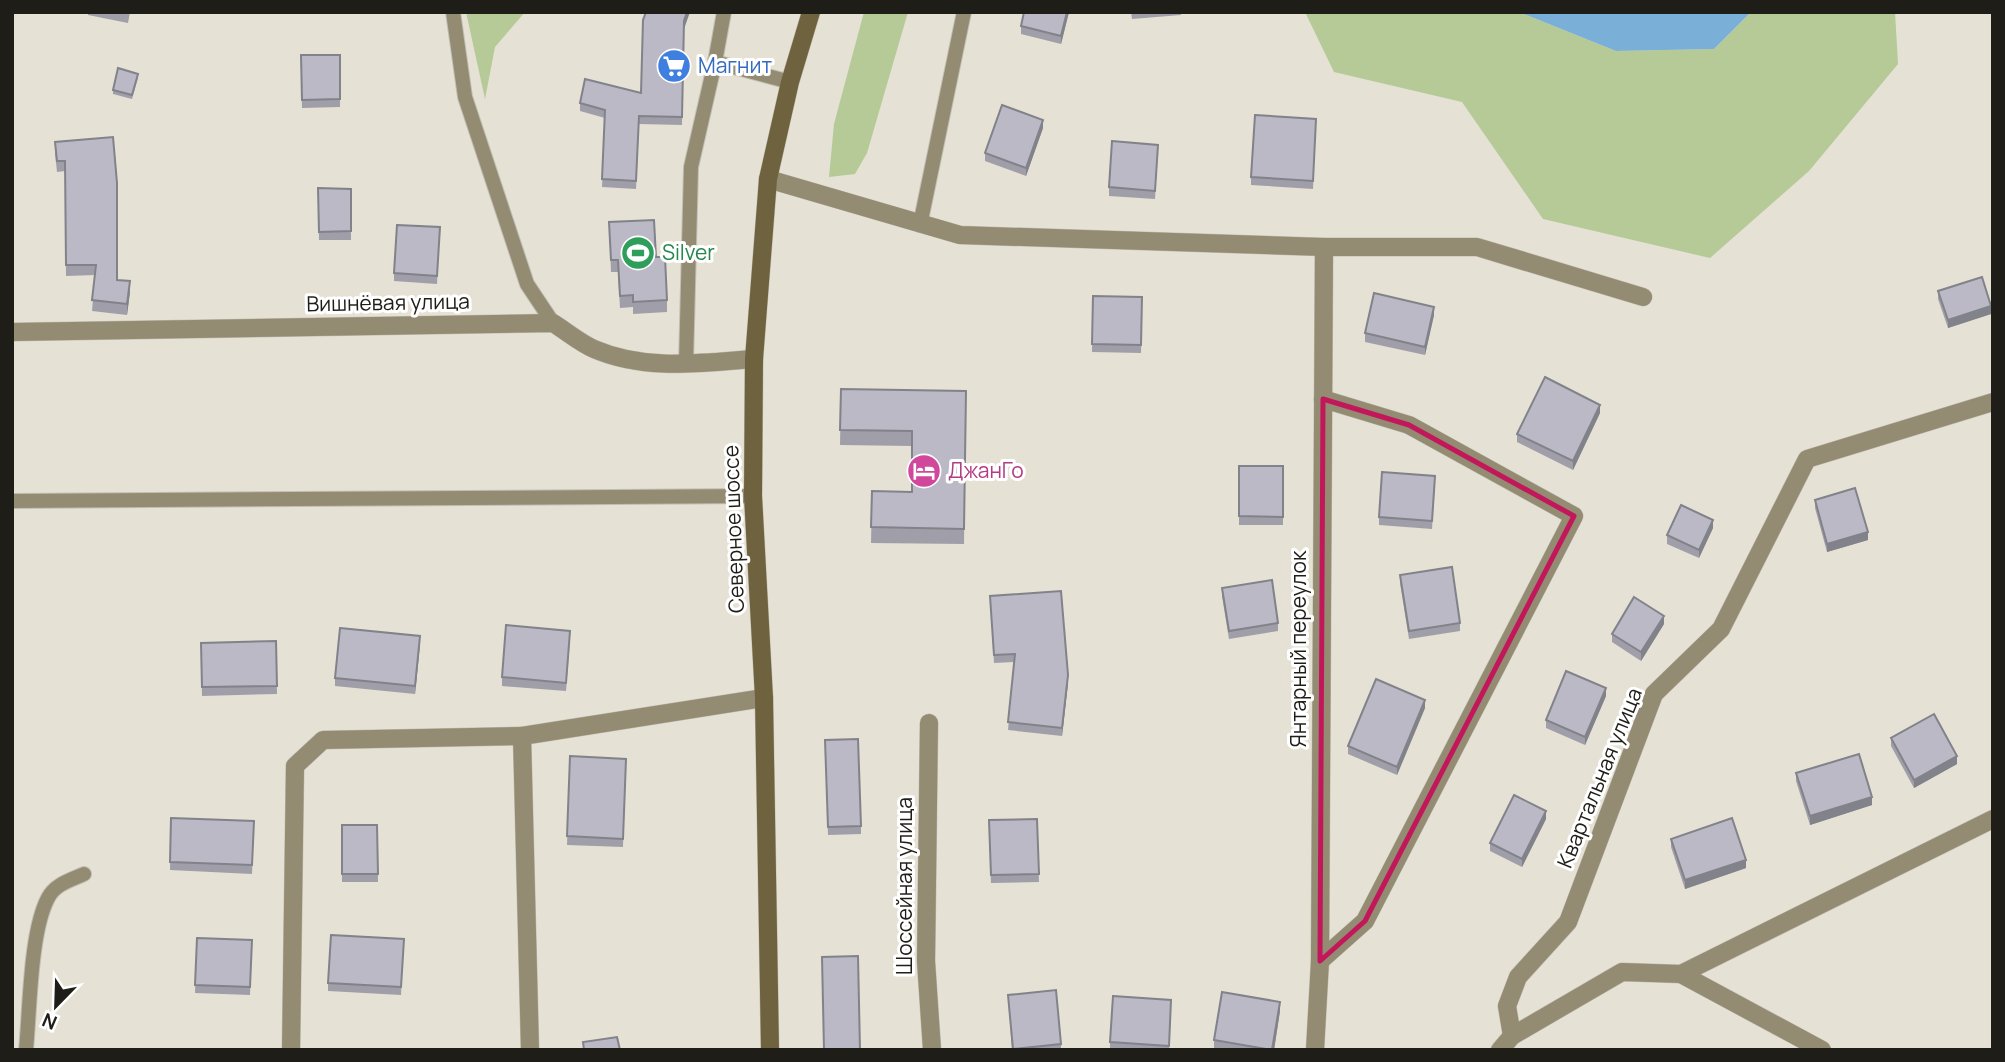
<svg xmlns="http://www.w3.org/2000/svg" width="2005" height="1062" font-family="Manrope,sans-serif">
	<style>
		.green { fill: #b5ca96 }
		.water { fill: #7ab0d7 }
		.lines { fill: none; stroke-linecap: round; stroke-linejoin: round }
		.lane-casing { stroke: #c1beb3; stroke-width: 16 }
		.street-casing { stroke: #c1beb3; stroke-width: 19 }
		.secondary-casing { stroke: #c1beb3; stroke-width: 19 }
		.lane { stroke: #948b73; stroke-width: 14 }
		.street { stroke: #948b73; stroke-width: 18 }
		.secondary { stroke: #6f623e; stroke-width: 18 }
		.wall { fill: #a09fa9 }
		.shaded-wall { fill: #82828a }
		.building { fill: #bab9c5; stroke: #82828a; stroke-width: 2 }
		.marked { fill: none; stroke: #c2185b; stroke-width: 5; stroke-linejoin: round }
		.labels { text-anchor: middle; stroke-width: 6; stroke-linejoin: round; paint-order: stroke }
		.shop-label { font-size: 21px; fill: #366cbe; stroke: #fff; text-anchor: start }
		.leisure-label { font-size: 21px; fill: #27864d; stroke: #fff; text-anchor: start }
		.street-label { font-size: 21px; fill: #1e1d18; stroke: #fff }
		.hotel-label { font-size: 21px; fill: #b23c85; stroke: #fff; text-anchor: start }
	</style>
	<rect width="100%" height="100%" fill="#e5e1d5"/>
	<!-- green -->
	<g class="green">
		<path d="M466,12H525L495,47L485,99Z"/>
		<path d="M864,12H908L867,153L855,174L829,177L834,124Z"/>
		<path d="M1305,12H1519L1616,51L1714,49L1751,12H1895L1898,64L1809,171L1710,258L1543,219L1462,102L1334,72Z"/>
	</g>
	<!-- water -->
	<path class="water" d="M1519,12H1751L1714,49L1616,51Z"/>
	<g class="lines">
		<!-- lane casing -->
		<g class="lane-casing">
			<g id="lane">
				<path d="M453,12L465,97L527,284L553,323"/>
				<path d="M724,12L715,62L790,82"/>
				<path d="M920,225L964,12"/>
				<path d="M686,364L691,167L715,62"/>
				<path d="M12,501L753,496"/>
				<path d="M26,1050C30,1009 30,932 48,898C55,884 71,880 84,874"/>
			</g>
		</g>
		<!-- street casing -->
		<g class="street-casing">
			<g id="street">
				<path d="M768,179L960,235L1324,247H1477L1643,297"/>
				<path d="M12,332L553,323C566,331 580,343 594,349C645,371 700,363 754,359"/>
				<path d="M929,723L926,961L932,1050"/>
				<path d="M1320,961L1365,921L1574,516L1409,425L1323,399"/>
				<path d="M1681,974L1822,1050"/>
				<path d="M1512,1036L1507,1006L1518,977L1568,922L1654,694L1721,629L1807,459L1993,402"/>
				<path d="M291,1050L295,766L323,740L522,736"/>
				<path d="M530,1050L522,736L764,698"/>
				<path d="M1315,1050L1320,961L1324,247"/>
				<path d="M1500,1050L1512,1036L1622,972L1681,974L1993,819"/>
			</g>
		</g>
		<!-- secondary casing -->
		<g class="secondary-casing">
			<path id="secondary" d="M770,1050L764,698L753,496L754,359L768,179L790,82L811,12"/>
		</g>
		<!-- lane -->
		<use href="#lane" class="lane"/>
		<!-- street -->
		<use href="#street" class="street"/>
		<!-- secondary -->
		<use href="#secondary" class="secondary"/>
	</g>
	<!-- wall -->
	<g class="wall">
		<path d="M88,12H130L128,23L88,15Z"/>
		<path d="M1024,12H1069L1061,44L1021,34V26Z"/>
		<path d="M1131,12H1181V15L1132,19Z"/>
		<path d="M684,29L682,125L639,124L636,189L602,187L605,118L580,111V103L641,93Z"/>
		<path d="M301,55H340V107L302,108Z"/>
		<path d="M138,78L132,99L113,94V90Z"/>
		<path d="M1316,119L1313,189L1251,185V177Z"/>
		<path d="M1043,128L1026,176L985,161V153Z"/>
		<path d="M113,137L117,280L130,292L127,315L92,311L95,275L66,276L65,171L57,172L55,153V142Z"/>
		<path d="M1158,145L1155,199L1109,196V187Z"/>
		<path d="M318,188L351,189V240H319Z"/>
		<path d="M609,222L656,257L667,300V312L633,314V307L620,308L618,272H611Z"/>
		<path d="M440,227L437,284L394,281V273Z"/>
		<path d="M1938,291L1991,314L1948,328L1938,299Z"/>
		<path d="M1093,296L1142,297L1141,353L1092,352Z"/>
		<path d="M1434,315L1425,355L1365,342V333Z"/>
		<path d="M841,389L966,391L964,544L871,543L872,491L912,492V446L840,445Z"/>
		<path d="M1600,413L1573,470L1517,442V434Z"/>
		<rect x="1239" y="466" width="44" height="59"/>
		<path d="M1435,484L1432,529L1379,525V517Z"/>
		<path d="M1815,500L1868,540L1827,552L1815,508Z"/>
		<path d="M1713,528L1699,558L1667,544V535Z"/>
		<path d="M1400,575L1460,623V631L1409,639L1400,583Z"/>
		<path d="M1222,588L1278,623V631L1229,639L1222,596Z"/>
		<path d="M990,596L1068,683L1062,736L1008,730L1014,662L994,663Z"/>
		<path d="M1664,624L1641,661L1612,642V634Z"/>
		<path d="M570,639L566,691L502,686V677Z"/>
		<path d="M276,641L277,694L202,696L201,643Z"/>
		<path d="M420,644L415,694L335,686V678Z"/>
		<path d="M1606,696L1585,745L1546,728V720Z"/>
		<path d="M1425,708L1397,775L1348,754V746Z"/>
		<path d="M1891,738L1957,764L1914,788L1891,746Z"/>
		<path d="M825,740L861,826V834L828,835Z"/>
		<path d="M570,756L626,759L623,847L567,845Z"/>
		<path d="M1796,773L1872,805L1810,825L1796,781Z"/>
		<path d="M171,818L254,821L252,874L170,870Z"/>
		<path d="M1037,819L1039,882L991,883L989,820Z"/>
		<path d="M1546,819L1522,867L1490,851V843Z"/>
		<path d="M342,825H377L378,882H342Z"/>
		<path d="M1671,839L1746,868L1685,889L1671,847Z"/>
		<path d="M197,938L252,940L250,995L195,993Z"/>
		<path d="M404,939L401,995L328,991V983Z"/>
		<path d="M1008,995L1061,1044V1050H1012Z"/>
		<path d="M1171,1008L1169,1050H1110V1042Z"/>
		<path d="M1280,1011L1274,1050H1225L1214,1048V1040Z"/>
	</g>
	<!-- shaded-wall -->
	<g class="shaded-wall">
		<path d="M687,12H690L684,29L682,125L684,21Z"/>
		<path d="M1067,12H1069L1061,44V36Z"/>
		<path d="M1043,120V128L1026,176V168Z"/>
		<path d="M130,281V292L127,315V304Z"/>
		<path d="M1991,306V314L1948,328V320Z"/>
		<path d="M1434,307V315L1425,355V347Z"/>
		<path d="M1600,405V413L1573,470V461Z"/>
		<path d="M1713,520V528L1699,558V550Z"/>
		<path d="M1868,532V540L1827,552V544Z"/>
		<path d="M1664,616V624L1641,661V652Z"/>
		<path d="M420,636V644L415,694V686Z"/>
		<path d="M1068,675V683L1062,736V728Z"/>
		<path d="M1606,688V696L1585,745V737Z"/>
		<path d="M1425,700V708L1397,775V767Z"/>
		<path d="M1957,756V764L1914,788V780Z"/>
		<path d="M1872,797V805L1810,825V816Z"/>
		<path d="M1546,811V819L1522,867V859Z"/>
		<path d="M1746,860V868L1685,889V880Z"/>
		<path d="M1280,1002V1011L1274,1050H1272Z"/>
	</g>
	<!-- building -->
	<g class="building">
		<path d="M646,12H687L684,21L682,117L639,116L636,181L602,179L605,110L580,103L585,79L641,93L643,20Z"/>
		<path d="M1024,12H1067L1061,36L1021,26Z"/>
		<path d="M301,55H340V99L302,100Z"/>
		<path d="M118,68L138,74L132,95L113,90Z"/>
		<path d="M1002,105L1043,120L1026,168L985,153Z"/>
		<path d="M1255,115L1316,119L1313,181L1251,177Z"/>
		<path d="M113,137L117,183V280L130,281L127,304L92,300L96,265H66L65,161H57L55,142Z"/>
		<path d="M1112,141L1158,145L1155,191L1109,187Z"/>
		<path d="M318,188L351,189V231L319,232Z"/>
		<path d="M654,220L656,257H665L667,300L633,302V295L620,296L618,260H611L609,222Z"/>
		<path d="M397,225L440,227L437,276L394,273Z"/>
		<path d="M1982,277L1991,306L1948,320L1938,291Z"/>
		<path d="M1374,293L1434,307L1425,347L1365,333Z"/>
		<path d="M1093,296L1142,297L1141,345L1092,344Z"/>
		<path d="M1545,377L1600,405L1573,461L1517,434Z"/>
		<path d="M841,389L966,391L964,529L871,527L872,491L912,492V431L840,430Z"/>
		<path d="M1239,466H1283V517L1239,516Z"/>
		<path d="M1382,472L1435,476L1432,521L1379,517Z"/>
		<path d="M1855,488L1868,532L1827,544L1815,500Z"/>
		<path d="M1681,505L1713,520L1699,550L1667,535Z"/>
		<path d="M1452,567L1460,623L1409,631L1400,575Z"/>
		<path d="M1272,580L1278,623L1229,631L1222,588Z"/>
		<path d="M1061,591L1068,675L1062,728L1008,722L1015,654L994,655L990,596Z"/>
		<path d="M1634,597L1664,616L1641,652L1612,634Z"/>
		<path d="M506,625L570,631L566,683L502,677Z"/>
		<path d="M340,628L420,636L415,686L335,678Z"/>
		<path d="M276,641L277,686L202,687L201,643Z"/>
		<path d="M1566,671L1606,688L1585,737L1546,720Z"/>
		<path d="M1376,679L1425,700L1397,767L1348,746Z"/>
		<path d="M1934,714L1957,756L1914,780L1891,738Z"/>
		<path d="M858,739L861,826L828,827L825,740Z"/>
		<path d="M1859,754L1872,797L1810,816L1796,773Z"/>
		<path d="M570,756L626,759L623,839L567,836Z"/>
		<path d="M1514,795L1546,811L1522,859L1490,843Z"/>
		<path d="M171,818L254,821L252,865L170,862Z"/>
		<path d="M1732,818L1746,860L1685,880L1671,839Z"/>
		<path d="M1037,819L1039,874L991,875L989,820Z"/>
		<path d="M342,825H377L378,874H342Z"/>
		<path d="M331,935L404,939L401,987L328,983Z"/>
		<path d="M197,938L252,940L250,987L195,985Z"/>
		<path d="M858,956L860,1050H824L822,957Z"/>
		<path d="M1056,990L1061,1044L1013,1049L1008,995Z"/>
		<path d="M1222,992L1280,1002L1272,1050L1214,1040Z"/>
		<path d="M1113,996L1171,1000L1169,1046L1110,1042Z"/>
		<path d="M617,1037L620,1050H584L583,1042Z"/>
	</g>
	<!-- marked area -->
	<path class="marked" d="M1323,399L1409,425L1574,516L1365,921L1320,961Z"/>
	<!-- icons -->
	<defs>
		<g id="supermarket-disc" transform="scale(1.75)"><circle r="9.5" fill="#3f7fe0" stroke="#fff"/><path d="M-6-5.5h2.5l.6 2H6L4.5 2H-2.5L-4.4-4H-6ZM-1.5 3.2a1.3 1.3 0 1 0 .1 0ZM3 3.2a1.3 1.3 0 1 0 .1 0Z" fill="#fff"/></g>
		<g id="stadium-disc" transform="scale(1.75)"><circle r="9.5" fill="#2e9e5b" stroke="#fff"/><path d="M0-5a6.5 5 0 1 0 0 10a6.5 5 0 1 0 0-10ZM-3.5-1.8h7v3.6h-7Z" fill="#fff"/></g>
		<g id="hotel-disc" transform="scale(1.75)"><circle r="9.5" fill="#d1479c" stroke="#fff"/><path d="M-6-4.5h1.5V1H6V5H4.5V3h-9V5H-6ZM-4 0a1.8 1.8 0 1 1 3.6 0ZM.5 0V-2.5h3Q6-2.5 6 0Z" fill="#fff"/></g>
	</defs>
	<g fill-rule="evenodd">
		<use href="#supermarket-disc" x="674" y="66"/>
		<use href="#stadium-disc" x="638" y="253"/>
		<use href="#hotel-disc" x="924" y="471"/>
	</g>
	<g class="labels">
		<!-- shop labels -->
		<g class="shop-label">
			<text x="698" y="73">Магнит</text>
		</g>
		<!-- leisure labels -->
		<g class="leisure-label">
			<text x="662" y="260">Silver</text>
		</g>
		<!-- street labels -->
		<g class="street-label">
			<text transform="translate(388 303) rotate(-1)" y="7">Вишнёвая улица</text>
			<text transform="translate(734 529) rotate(-92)" y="7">Северное шоссе</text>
			<text transform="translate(1299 649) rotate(-90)" y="7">Янтарный переулок</text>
			<text transform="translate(1600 778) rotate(-68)" y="7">Квартальная улица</text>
			<text transform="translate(905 886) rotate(-90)" y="7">Шоссейная улица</text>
		</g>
		<!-- hotel labels -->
		<g class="hotel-label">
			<text x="948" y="478">ДжанГо</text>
		</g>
	</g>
	<!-- border -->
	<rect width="2005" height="1062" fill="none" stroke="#1e1d18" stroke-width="28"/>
	<!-- north arrow -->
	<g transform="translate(56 1006) rotate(203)" stroke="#ffffff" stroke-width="5" paint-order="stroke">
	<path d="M0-5L12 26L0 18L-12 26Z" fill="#1e1d18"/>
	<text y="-10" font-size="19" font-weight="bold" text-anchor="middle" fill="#1e1d18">N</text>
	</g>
</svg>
